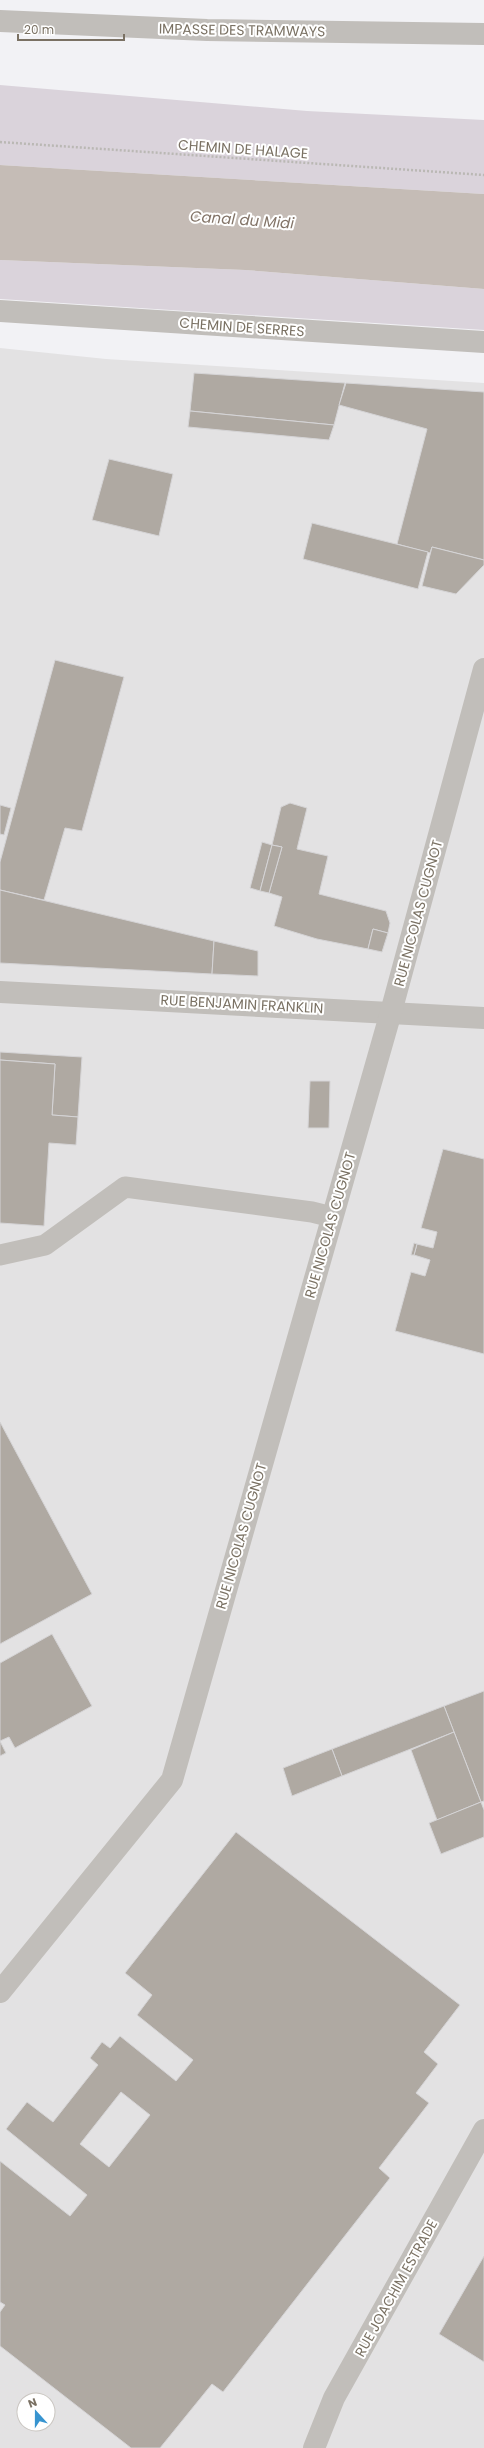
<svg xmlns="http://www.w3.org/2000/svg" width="484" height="2448" font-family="Poppins,sans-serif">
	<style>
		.built { fill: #e3e2e3; fill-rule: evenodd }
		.green { fill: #dad3db }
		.water { fill: #c5bcb6 }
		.building { fill: #afa9a2; stroke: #d5d4d6; fill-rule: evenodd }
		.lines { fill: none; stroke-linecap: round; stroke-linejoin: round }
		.path { stroke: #bab8b4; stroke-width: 2.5; stroke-dasharray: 2 2; stroke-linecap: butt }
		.lane { stroke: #c1beba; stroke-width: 21 }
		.street { stroke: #c1beba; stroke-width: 22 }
		.labels { text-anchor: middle; stroke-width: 4; stroke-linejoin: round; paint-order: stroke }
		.street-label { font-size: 14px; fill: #7a7163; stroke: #fff }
		.water-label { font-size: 15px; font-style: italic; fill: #837468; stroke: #fff }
	</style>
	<rect width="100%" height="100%" fill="#f2f2f5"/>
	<!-- built -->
	<path class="built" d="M0,348L106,359L484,383V2448H0ZM24,2400H48V2424H24Z"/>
	<!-- green -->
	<g class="green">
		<path d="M0,85L307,111L484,120V194L0,165Z"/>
		<path d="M0,260L245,270L484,289V330L0,299Z"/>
	</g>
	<!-- water -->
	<path class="water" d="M0,165L484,194V289L245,270L0,260Z"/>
	<!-- building -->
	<g class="building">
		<path d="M194,373L345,383L334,425L190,411Z"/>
		<path d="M346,383L484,392V560L432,547L430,553L397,544L427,429L339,405Z"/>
		<path d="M190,411L334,425L329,440L188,427Z"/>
		<path d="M109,459L173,474L159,536L92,520Z"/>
		<path d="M312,523L428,552L418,589L303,559Z"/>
		<path d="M432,547L484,560V565L456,594L422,586Z"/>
		<path d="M55,660L124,677L82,831L65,828L44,900L0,890V862Z"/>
		<path d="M290,803L307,808L297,849L328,856L319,894L386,911L390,923L388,933L373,929L368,949L317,939L274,926L282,897L269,893L282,847L272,845L281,807Z"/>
		<path d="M0,805L11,808L4,835L0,834Z"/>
		<path d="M262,842L272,845L260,891L250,888Z"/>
		<path d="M272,845L282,847L269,893L260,891Z"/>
		<path d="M0,890L214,941L212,974L0,963Z"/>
		<path d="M373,929L388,933L382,952L368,949Z"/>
		<path d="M214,941L258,951V976L212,974Z"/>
		<path d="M0,1052L82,1057L78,1117L52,1115L55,1064L0,1060Z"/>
		<path d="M0,1060L55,1064L52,1115L78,1117L76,1145L49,1143L44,1226L0,1223Z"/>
		<path d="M310,1081H330L329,1128H308Z"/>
		<path d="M443,1149L484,1159V1354L395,1331L411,1272L425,1276L430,1260L414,1255L417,1244L433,1248L437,1232L421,1228Z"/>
		<path d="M414,1243L417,1244L414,1255H411Z"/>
		<path d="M0,1422L92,1594L0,1644Z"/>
		<path d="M52,1634L92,1706L15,1748L9,1737L0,1741L6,1753L0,1756V1663Z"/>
		<path d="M484,1691V1801L481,1802L444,1706Z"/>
		<path d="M444,1706L454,1732L342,1776L332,1749Z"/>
		<path d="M454,1732L481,1802L437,1820L411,1750Z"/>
		<path d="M332,1749L342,1776L292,1796L283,1768Z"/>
		<path d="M481,1802L484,1810V1837L441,1854L429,1823Z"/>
		<path d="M236,1832L460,2005L424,2052L438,2064L416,2093L429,2103L379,2168L390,2178L223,2392L212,2384L160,2448H131L0,2346V2312L5,2305L0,2302V2161L70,2216L87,2195L6,2129L27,2102L53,2122L98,2065L90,2058L102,2042L110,2048L120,2036L176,2081L193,2060L137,2015L152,1995L125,1973ZM121,2092L150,2115L109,2167L80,2144Z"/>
		<path d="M484,2256V2362L439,2334Z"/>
	</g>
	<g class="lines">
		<!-- path -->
		<path class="path" d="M0,142L484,175"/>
		<!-- lane -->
		<path class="lane" d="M0,1255L45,1245L125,1187L312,1212L332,1217"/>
		<!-- street -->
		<g class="street">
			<path d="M0,21L207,30L484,34"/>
			<path d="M0,311L484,342"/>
			<path d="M0,992L484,1018"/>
			<path d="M0,1992L172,1780L391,1012L484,669"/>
			<path d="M314,2448L334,2398L484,2130"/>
		</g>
	</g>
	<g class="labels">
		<!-- street labels -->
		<g class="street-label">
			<text transform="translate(242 30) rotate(1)" y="5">IMPASSE DES TRAMWAYS</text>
			<text transform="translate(243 149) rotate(4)" y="5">CHEMIN DE HALAGE</text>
			<text transform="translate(242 327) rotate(4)" y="5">CHEMIN DE SERRES</text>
			<text transform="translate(418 913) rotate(-75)" y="5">RUE NICOLAS CUGNOT</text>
			<text transform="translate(242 1004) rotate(3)" y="5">RUE BENJAMIN FRANKLIN</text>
			<text transform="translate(330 1225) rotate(-74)" y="5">RUE NICOLAS CUGNOT</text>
			<text transform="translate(241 1536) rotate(-74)" y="5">RUE NICOLAS CUGNOT</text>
			<text transform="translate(396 2288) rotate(-61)" y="5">RUE JOACHIM ESTRADE</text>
		</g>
		<!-- water labels -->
		<g class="water-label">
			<text transform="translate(242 220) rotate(4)" y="5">Canal du Midi</text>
		</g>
	</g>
	<!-- north arrow -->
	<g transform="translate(36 2412) rotate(339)"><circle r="19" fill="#ffffff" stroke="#cac6c1"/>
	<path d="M0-3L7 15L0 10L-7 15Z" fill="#3794d0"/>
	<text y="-6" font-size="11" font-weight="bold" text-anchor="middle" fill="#7a7163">N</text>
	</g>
	<!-- scale -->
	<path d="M18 34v6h106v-6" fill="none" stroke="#7a7163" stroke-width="2"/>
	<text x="24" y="34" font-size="12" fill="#7a7163" stroke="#ffffff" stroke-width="3" paint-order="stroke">20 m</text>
</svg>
